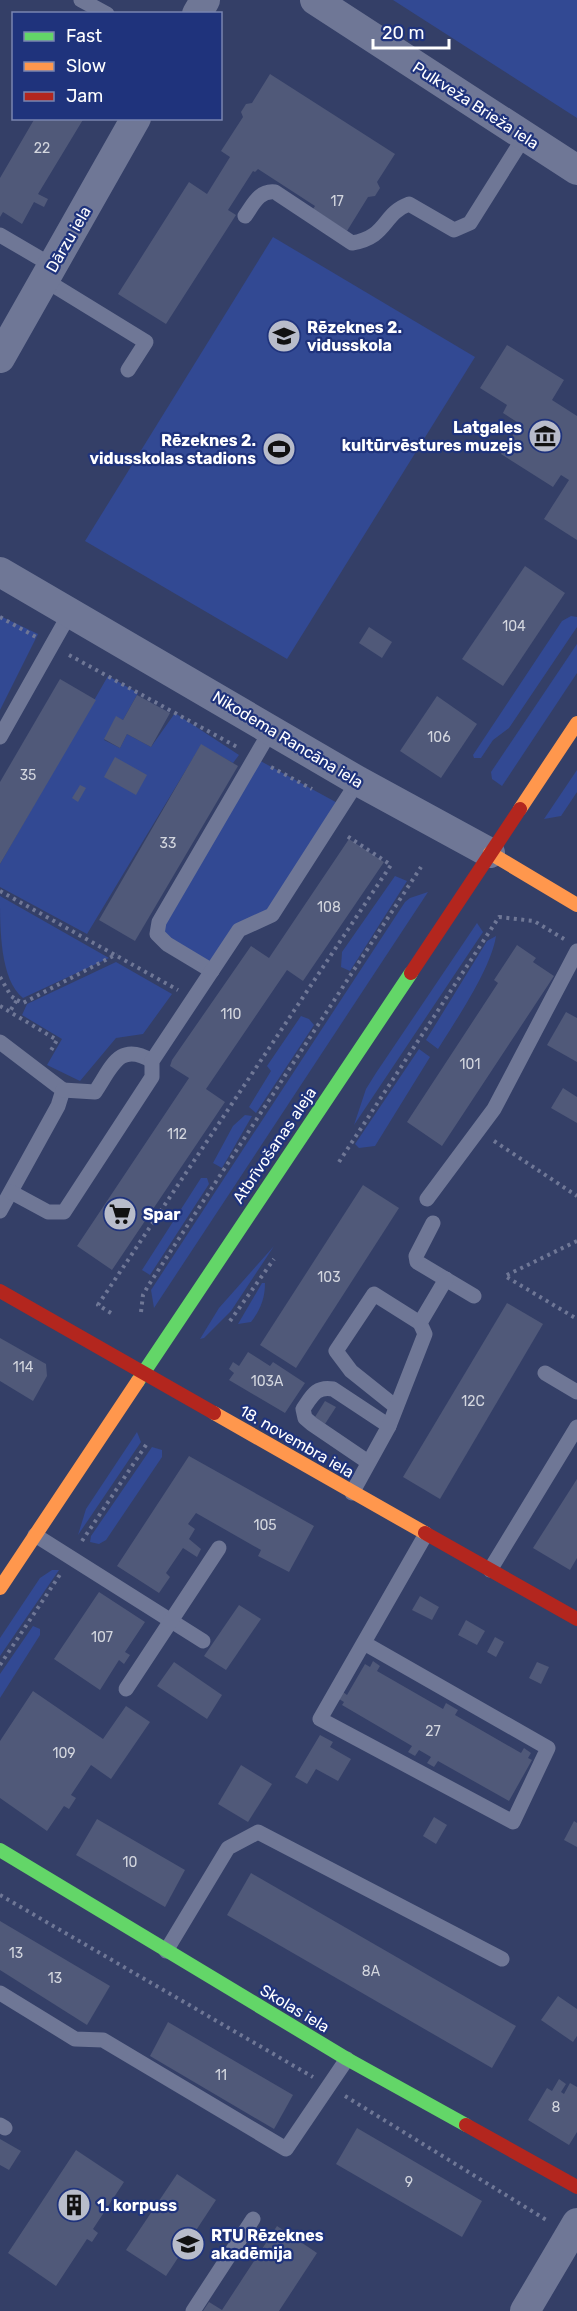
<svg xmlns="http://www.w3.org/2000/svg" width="577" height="2311" font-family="Rubik,sans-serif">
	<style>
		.green { fill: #324993 }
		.building { fill: #505979 }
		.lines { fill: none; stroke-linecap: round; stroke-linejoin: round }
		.path { stroke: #6f7796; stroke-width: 4; stroke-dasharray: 3 4.5; stroke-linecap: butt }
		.lane { stroke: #6f7796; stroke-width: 15 }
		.street { stroke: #6f7796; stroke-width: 30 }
		.fast { stroke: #63d668; stroke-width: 14 }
		.slow { stroke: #ff974d; stroke-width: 14 }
		.jam { stroke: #b3261e; stroke-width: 14 }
		.labels { text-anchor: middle; stroke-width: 4.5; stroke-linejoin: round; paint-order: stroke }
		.number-label { font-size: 14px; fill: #d3d6de }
		.street-label { font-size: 16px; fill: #fff; stroke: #1f337c }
		.poi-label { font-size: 16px; font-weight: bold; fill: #fff; stroke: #1f337c; text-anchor: start }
	</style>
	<rect width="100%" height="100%" fill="#343f67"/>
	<!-- green -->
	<g class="green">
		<path d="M393,0H577V118Z"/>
		<path d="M273,237L475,357L287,659L85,541Z"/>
		<path d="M0,616L38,634L0,710Z"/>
		<path d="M571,616L577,617V627L509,728L493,740L481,758H474L473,755L562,621Z"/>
		<path d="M577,644V673L502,786L492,779L491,772Z"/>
		<path d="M108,676L138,693L123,720L116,717L104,740L120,748L127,734L151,747L175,713L239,755L233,763L201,745L87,934L0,887V864Z"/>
		<path d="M255,758L343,806L272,915L239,930L212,971L167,944L159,922Z"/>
		<path d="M577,770V792L561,816L544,819Z"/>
		<path d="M395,876L407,881L350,971L341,967L342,952Z"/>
		<path d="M428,892L154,1308L151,1290L405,902L410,898Z"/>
		<path d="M0,897V896L109,958L23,998C0,980 0,929 0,897Z"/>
		<path d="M477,923L483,932L354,1125L366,1089L376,1073Z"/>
		<path d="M496,936C491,969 456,1020 438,1049L426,1040L487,941Z"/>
		<path d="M116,962L172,994L143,1034L116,1038L80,1081L47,1065L62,1039L22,1015L27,1004Z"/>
		<path d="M301,1016L309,1019L314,1025L256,1113L249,1107L271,1071L267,1066Z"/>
		<path d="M419,1049L430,1057L375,1146L359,1148L355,1144Z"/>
		<path d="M245,1115L252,1116L222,1168L213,1163L233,1126Z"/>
		<path d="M201,1178H207L209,1184L150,1275L142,1270Z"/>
		<path d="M274,1246L231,1311L204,1338L200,1339L219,1308Z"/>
		<path d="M262,1283H265C265,1299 260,1310 251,1322L238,1324Z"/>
		<path d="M137,1432L141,1442L78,1535L86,1509Z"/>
		<path d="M152,1447L162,1450V1457L106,1540L99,1544L90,1542L91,1536Z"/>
		<path d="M52,1570H59L0,1656V1638L40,1578Z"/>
		<path d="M33,1626L40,1629V1635L0,1698V1674Z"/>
	</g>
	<!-- building -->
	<g class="building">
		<path d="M270,74L395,154L377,182L380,188L375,196L368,197L347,231L313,209L315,206L258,169L255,172L253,171L228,210L236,215L166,324L118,294L189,182L207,194L230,157L221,151L243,117L241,112L246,104L252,103Z"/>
		<path d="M35,118H84L38,194L48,199L44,207L34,202L22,224L3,212L0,217V178Z"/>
		<path d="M507,345L564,380L552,400L577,416V540L544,519L569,480L561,475L553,487L501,454L520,424L503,413L507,405L480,388Z"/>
		<path d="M525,566L565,593L503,686L462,659Z"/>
		<path d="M369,627L392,642L382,658L359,643Z"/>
		<path d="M60,679L96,700L0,864V782Z"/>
		<path d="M137,695L170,713L151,747L127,734L120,748L104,739L116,716L123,720Z"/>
		<path d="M437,696L477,724L441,778L400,751Z"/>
		<path d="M201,744L238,766L135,941L99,920Z"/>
		<path d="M115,757L147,775L136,795L104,777Z"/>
		<path d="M80,785L86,788L78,802L72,798Z"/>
		<path d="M349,839L384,862L303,981L287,970L206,1089L225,1102L112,1270L77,1246L189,1078L170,1066L172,1060L251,946L269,958Z"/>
		<path d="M517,945L536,958L533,962L554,976L442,1146L407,1122L498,983L494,980Z"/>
		<path d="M566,1012L577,1018V1062L547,1045Z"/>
		<path d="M563,1088L577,1097V1123L551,1108Z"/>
		<path d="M363,1185L399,1208L296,1368L260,1345Z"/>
		<path d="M507,1303L543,1324L440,1499L403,1477Z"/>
		<path d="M0,1338L46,1364L47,1376L33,1401L0,1381Z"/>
		<path d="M248,1352L270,1366L273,1362L305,1383L285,1413L229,1380L234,1373L229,1369L233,1362L239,1366Z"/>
		<path d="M325,1401L336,1407L325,1424L315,1417Z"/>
		<path d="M189,1456L314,1526L289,1572L258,1556L261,1550L196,1513L188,1524L195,1529L189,1539L201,1549L197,1557L183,1548L166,1573L170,1577L159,1593L117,1566Z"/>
		<path d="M577,1479V1558L570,1570L533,1548Z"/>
		<path d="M99,1592L145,1622L125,1652L130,1655L124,1664L119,1660L100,1690L54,1659Z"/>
		<path d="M420,1596L439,1607L432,1620L412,1610Z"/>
		<path d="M239,1605L261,1619L226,1670L204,1656Z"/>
		<path d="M466,1620L485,1631L477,1645L458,1635Z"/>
		<path d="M495,1637L504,1642L496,1657L487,1652Z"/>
		<path d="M373,1661L380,1666L377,1671L443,1709L446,1703L458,1710L455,1715L521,1753L524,1748L531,1753L528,1758L532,1760L509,1801L438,1761L434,1767L427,1763L431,1757L419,1750L415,1756L408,1752L412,1746L342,1705L344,1702L339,1699L343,1692L347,1695L365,1664L370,1667Z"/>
		<path d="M174,1662L222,1695L207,1719L157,1686Z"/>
		<path d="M537,1662L549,1667L541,1684L529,1678Z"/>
		<path d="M33,1691L103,1739L126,1706L150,1722L111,1779L91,1765L71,1795L76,1798L69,1809L64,1806L47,1831L0,1798V1741Z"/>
		<path d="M320,1735L333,1742L330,1747L351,1759L338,1781L316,1769L307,1784L295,1777Z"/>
		<path d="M241,1765L272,1784L248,1822L218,1804Z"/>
		<path d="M434,1817L447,1825L436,1844L423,1836Z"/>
		<path d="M97,1819L185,1870L165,1907L76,1855Z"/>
		<path d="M574,1821L577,1823V1847L564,1840Z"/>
		<path d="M251,1873L516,2026L492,2068L227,1915Z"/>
		<path d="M0,1921L110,1986L87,2025L0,1970Z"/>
		<path d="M558,1996L577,2009V2036L573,2042L541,2020Z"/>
		<path d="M168,2022L293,2095L274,2129L150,2056Z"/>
		<path d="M559,2079L566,2084L561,2092L564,2094L570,2083L577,2087V2132L569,2145L528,2120L547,2088L552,2091Z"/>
		<path d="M357,2128L482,2201L462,2237L336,2164Z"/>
		<path d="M0,2139L21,2151L9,2170L0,2165Z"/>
		<path d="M76,2150L124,2182L93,2229L98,2233L92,2242L87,2239L56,2286L8,2253Z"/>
		<path d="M177,2174L216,2200L166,2276L126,2250Z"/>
		<path d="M277,2226L317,2253L279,2311H203L209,2302L222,2310Z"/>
	</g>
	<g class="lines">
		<!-- path -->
		<g class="path">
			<path d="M0,617L36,637"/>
			<path d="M69,655L239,748"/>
			<path d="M271,767L312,789"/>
			<path d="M0,891L178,990"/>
			<path d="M0,977L11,996L17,1000L10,1011"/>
			<path d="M17,1000L23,1003L117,954"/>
			<path d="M0,1006L57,1040L49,1054"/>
			<path d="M494,1141L577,1196"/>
			<path d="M339,1162L499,917L534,921L564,939"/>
			<path d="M577,1241L505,1276L577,1319"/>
			<path d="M141,1312L143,1295L148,1286L421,867"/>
			<path d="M111,1313L98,1305L391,865L347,836"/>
			<path d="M230,1321L274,1259"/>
			<path d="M82,1541L148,1442"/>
			<path d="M0,1665L61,1573"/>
			<path d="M0,1895L313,2077"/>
			<path d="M345,2096L548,2221"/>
		</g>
		<!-- lane -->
		<g class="lane">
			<path d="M81,0L107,14"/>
			<path d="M245,216C253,205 259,190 275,192L352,243C388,237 382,214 409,204L454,230L470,223L524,137"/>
			<path d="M0,235L53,266"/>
			<path d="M45,280L146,342L128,370"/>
			<path d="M0,737L70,613"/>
			<path d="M212,971L167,944L157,934L159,922L271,730"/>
			<path d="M0,1042L63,1090L58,1106L0,1211"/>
			<path d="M63,1090L95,1092C112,1067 119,1041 152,1061"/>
			<path d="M11,1192L48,1212H64L152,1077V1061L239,930L272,915L358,781"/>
			<path d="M427,1199L494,1109L577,951"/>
			<path d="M433,1223L416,1256L417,1262L474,1296"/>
			<path d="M545,1373L577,1392"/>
			<path d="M396,1407L351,1371L336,1351L374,1294L420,1323"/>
			<path d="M368,1462L312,1424L305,1418L303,1409C312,1396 316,1386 333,1389L389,1426"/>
			<path d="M352,1493L389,1426L425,1334L420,1323L446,1279"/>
			<path d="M35,1535L203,1641"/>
			<path d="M490,1570L577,1427"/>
			<path d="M364,1643L548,1748L513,1822L320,1719L426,1534"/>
			<path d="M126,1689L219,1548"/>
			<path d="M166,1951L228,1848L258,1832L502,1959"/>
			<path d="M0,1993L75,2039L103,2040L286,2149L347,2059"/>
			<path d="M0,2125L5,2128"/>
			<path d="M193,2311L253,2219"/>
		</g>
		<!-- street -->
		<g class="street">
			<path d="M315,0L577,170"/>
			<path d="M197,14L205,0"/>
			<path d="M0,358L136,118"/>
			<path d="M0,572L358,781L490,853"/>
			<path d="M525,2311L577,2223"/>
		</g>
		<!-- fast -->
		<g class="fast">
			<path d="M138,1381L411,973"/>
			<path d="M0,1850L347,2059L466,2125"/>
		</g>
		<!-- slow -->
		<g class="slow">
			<path d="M520,809L577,723"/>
			<path d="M490,853L577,905"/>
			<path d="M214,1413L425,1533"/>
			<path d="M0,1588L138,1381"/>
		</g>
		<!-- jam -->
		<g class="jam">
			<path d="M411,973L520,809"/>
			<path d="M0,1291L214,1413"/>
			<path d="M425,1533L577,1619"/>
			<path d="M466,2125L577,2187"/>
		</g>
	</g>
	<!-- icons -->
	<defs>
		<g id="school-disc" transform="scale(1.725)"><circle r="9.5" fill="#b8bcca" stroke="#1f337c"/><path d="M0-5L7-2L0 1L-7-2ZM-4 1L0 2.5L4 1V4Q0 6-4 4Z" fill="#111"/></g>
		<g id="museum-disc" transform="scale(1.725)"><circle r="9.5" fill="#b8bcca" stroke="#1f337c"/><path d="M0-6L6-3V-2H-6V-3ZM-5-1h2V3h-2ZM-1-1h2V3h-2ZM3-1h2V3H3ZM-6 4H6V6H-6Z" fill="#111"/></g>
		<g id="stadium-disc" transform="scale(1.725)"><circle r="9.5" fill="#b8bcca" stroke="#1f337c"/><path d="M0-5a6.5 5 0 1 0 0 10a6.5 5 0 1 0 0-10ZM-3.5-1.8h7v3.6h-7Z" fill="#111"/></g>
		<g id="supermarket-disc" transform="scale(1.725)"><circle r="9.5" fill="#b8bcca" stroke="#1f337c"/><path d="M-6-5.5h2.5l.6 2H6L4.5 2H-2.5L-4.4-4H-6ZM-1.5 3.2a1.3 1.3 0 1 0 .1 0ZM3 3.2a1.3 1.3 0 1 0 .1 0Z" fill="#111"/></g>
		<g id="building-disc" transform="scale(1.725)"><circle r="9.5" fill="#b8bcca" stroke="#1f337c"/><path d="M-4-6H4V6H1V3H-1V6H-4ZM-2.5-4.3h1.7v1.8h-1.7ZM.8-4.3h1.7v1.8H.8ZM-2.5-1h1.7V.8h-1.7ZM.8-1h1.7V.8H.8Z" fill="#111"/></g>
		<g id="university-disc" transform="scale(1.725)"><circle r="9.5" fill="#b8bcca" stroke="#1f337c"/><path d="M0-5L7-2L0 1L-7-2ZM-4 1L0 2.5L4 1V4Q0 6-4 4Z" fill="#111"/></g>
	</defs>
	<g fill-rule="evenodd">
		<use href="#school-disc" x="284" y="336"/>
		<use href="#museum-disc" x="545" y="436"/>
		<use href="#stadium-disc" x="279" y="449"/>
		<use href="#supermarket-disc" x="120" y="1214"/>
		<use href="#building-disc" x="74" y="2205"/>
		<use href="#university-disc" x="188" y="2244"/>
	</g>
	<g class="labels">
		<!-- number labels -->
		<g class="number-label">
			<text x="42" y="153">22</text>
			<text x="337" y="206">17</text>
			<text x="514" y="631">104</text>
			<text x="439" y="742">106</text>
			<text x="28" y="780">35</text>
			<text x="168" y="848">33</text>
			<text x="329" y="912">108</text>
			<text x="231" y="1019">110</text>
			<text x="470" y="1069">101</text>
			<text x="177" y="1139">112</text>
			<text x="329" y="1282">103</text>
			<text x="23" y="1372">114</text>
			<text x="267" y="1386">103A</text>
			<text x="473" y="1406">12C</text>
			<text x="265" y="1530">105</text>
			<text x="102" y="1642">107</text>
			<text x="433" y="1736">27</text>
			<text x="64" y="1758">109</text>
			<text x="130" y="1867">10</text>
			<text x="16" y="1958">13</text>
			<text x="371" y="1976">8A</text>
			<text x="55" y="1983">13</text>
			<text x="221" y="2080">11</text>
			<text x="556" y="2112">8</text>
			<text x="409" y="2187">9</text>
		</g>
		<!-- street labels -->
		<g class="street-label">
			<text transform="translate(476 105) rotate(33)" y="6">Pulkveža Brieža iela</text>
			<text transform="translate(68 239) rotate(-60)" y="6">Dārzu iela</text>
			<text transform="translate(288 739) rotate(31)" y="6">Nikodema Rancāna iela</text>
			<text transform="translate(274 1145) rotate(-56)" y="6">Atbrīvošanas aleja</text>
			<text transform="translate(297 1441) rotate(30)" y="6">18. novembra iela</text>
			<text transform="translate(295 2008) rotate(31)" y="6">Skolas iela</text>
		</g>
		<!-- poi labels -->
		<g class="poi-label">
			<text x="307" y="333">Rēzeknes 2.<tspan x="307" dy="18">vidusskola</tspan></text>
			<text x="522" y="433" text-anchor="end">Latgales<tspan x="522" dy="18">kultūrvēstures muzejs</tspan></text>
			<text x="256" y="446" text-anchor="end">Rēzeknes 2.<tspan x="256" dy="18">vidusskolas stadions</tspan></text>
			<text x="143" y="1220">Spar</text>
			<text x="97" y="2211">1. korpuss</text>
			<text x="211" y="2241">RTU Rēzeknes<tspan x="211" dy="18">akadēmija</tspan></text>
		</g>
	</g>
	<!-- legend -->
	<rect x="12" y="12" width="210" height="108" fill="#1f337c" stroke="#7985b0" stroke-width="1.5"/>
	<rect x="24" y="32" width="30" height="9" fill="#63d668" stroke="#7985b0" stroke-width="1.5"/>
	<text x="66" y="42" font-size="18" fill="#ffffff">Fast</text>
	<rect x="24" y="62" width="30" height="9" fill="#ff974d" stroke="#7985b0" stroke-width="1.5"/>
	<text x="66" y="72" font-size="18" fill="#ffffff">Slow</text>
	<rect x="24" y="92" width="30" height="9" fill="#b3261e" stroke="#7985b0" stroke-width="1.5"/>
	<text x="66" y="102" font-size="18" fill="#ffffff">Jam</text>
	<!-- scale -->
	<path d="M373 39v9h76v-9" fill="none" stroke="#ffffff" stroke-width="3"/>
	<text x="382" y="39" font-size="18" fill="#ffffff" stroke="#1f337c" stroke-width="4.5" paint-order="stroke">20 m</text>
</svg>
